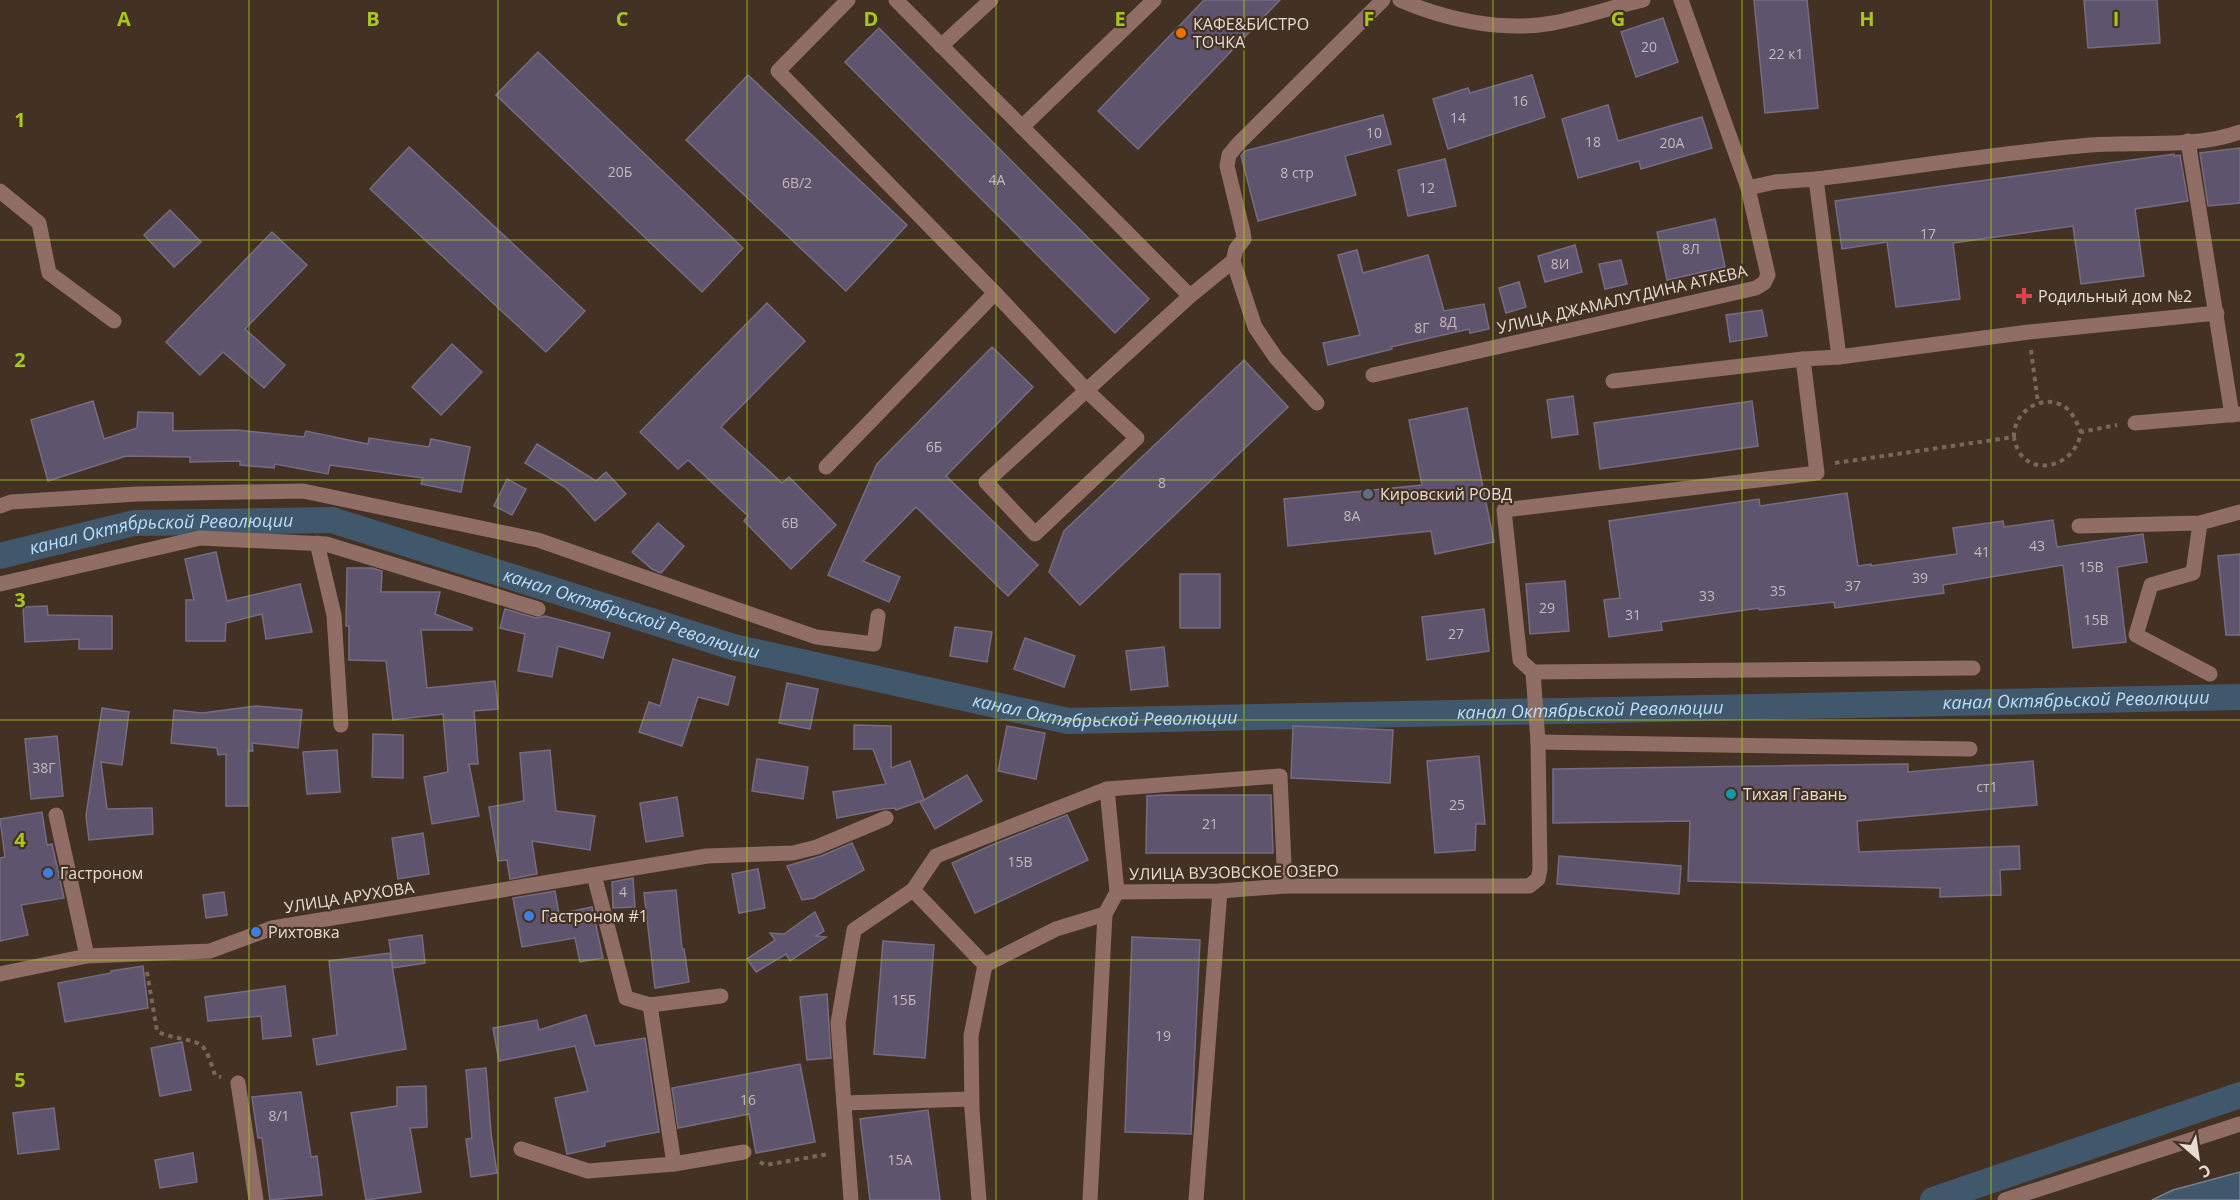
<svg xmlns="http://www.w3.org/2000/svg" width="2240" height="1200" font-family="'Open Sans',sans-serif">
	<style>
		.water { fill: #41586c; stroke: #73808b; stroke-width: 1.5 }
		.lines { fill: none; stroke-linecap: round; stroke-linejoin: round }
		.canal { stroke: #41586c; stroke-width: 26 }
		.building { fill: #5e546d; stroke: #756c82; stroke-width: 1.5 }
		.path { stroke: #77685b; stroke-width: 4; stroke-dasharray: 4.5 4.5; stroke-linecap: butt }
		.minor { stroke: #906e65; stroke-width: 15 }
		.grid { fill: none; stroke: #a8c71d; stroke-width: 1.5; stroke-opacity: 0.55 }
		.food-dot { fill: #e8710a; stroke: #433223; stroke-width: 2 }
		.health-dot { fill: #e0444e; stroke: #433223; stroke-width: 2 }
		.service-dot { fill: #5c6f8a; stroke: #433223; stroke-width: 2 }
		.culture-dot { fill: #0f9aa8; stroke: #433223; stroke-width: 2 }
		.shop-dot { fill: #3f7fe0; stroke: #433223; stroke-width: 2 }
		.labels { text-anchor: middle; stroke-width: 4.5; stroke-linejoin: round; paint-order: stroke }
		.number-label { font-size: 14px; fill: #c5bab9 }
		.poi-label { font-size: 16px; fill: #e7dcd2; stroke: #433223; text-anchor: start }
		.street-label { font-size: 16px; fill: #e7dcd2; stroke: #433223 }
		.water-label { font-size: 18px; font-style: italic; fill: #b9ddfd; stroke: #433223 }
		.grid-label { font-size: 20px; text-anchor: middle; font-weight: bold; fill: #a8c71d; stroke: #433223; stroke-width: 4.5; stroke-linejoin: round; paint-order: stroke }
	</style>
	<rect width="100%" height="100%" fill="#433223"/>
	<!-- water -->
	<path class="water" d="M2240,1172V1200H2152L2173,1190Z"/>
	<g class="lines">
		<!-- canal -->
		<g class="canal">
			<path id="s1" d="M0,556L134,523L332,520L733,647L1068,721L2240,697"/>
			<path d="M1933,1200L2240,1095"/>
		</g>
	</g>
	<!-- building -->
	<g class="building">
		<path d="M1204,0H1280L1138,149L1098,111Z"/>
		<path d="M1754,0H1807L1818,108L1765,113Z"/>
		<path d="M2084,0H2157L2160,43L2088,48Z"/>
		<path d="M1663,18L1678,62L1636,77L1621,32Z"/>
		<path d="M879,28L1149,299L1115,333L845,62Z"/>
		<path d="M538,52L743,248L702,292L496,95Z"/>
		<path d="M748,75L907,225L846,291L686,140Z"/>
		<path d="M1532,75L1545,117L1448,149L1433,99L1468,88L1470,93Z"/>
		<path d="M1608,105L1618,141L1702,117L1712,148L1641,169L1639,161L1578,178L1562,119Z"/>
		<path d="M1383,115L1391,144L1345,156L1356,195L1258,221L1241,156L1245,151Z"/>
		<path d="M409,147L585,311L546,352L370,189Z"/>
		<path d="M2240,148V203L2208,206L2200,153Z"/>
		<path d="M2174,154V156L2180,155L2188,201L2135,209L2144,276L2081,284L2073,226L1953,243L1960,299L1896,307L1887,242L1842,249L1835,201Z"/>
		<path d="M1445,159L1456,206L1408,216L1398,170Z"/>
		<path d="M170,210L201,242L174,267L144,235Z"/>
		<path d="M1715,219L1725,267L1667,280L1657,232Z"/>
		<path d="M272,232L307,265L245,329L285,365L264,388L223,352L200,375L166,342Z"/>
		<path d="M1575,245L1582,272L1545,282L1538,256Z"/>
		<path d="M1357,250L1363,273L1428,255L1444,311L1484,304L1489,329L1470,333L1469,329L1391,347L1392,349L1328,365L1323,343L1360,335L1338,255Z"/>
		<path d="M1621,260L1627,284L1605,289L1599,264Z"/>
		<path d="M1519,282L1526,307L1506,313L1499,288Z"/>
		<path d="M767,303L805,341L721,427L782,483L789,477L836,525L791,569L744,521L748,516L688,460L678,469L640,432Z"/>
		<path d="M1762,310L1767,336L1730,342L1726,315Z"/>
		<path d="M452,344L482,372L441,415L412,387Z"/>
		<path d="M992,347L1033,387L946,476L1038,565L1008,596L916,507L863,561L900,577L889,602L828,575L877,464Z"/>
		<path d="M1244,360L1288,407L1080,605L1049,572L1064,531Z"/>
		<path d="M1573,396L1578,434L1552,438L1547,400Z"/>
		<path d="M93,401L104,439L137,428L138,412L173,413V431L237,430L304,437L306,431L368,444L369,438L429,447L431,439L470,447L461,492L421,484L423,478L330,465L328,474L275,464L274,468L240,465V461L190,462V457L126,456L48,481L31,420Z"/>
		<path d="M1752,401L1758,446L1600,469L1594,423Z"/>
		<path d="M1467,408L1494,542L1435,554L1431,531L1288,546L1284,499L1422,485L1409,420Z"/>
		<path d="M537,444L596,481L606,472L626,494L595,521L566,488L525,463Z"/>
		<path d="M507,479L526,489L512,515L494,506Z"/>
		<path d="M1847,493L1858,566L1871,564V566L1957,554L1953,528L2003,521L2004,527L2053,520L2057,547L2143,534L2147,562L2117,567L2126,642L2073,648L2063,565L1943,585L1944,593L1835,608L1834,602L1759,610V608L1661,622L1662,630L1609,637L1604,600L1620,598L1609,521L1759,499L1760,506Z"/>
		<path d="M658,523L684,546L661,573L652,569L632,552Z"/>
		<path d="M216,552L227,601L300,584L312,632L266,639L262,614L226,623L225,641H186V600H194L185,559Z"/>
		<path d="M2240,554V635H2226L2218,556Z"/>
		<path d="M347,568H372L382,571L381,592H440L435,614L472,628V630H421L427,688L495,681L498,709L474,711L478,764H469L479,816L432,824L424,777L448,772L443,714L393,720L386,661L349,660V626H346Z"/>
		<rect x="1180" y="574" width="40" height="54"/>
		<path d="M1565,581L1569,631L1530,634L1526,584Z"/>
		<path d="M47,606L48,615L112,616V649H79V639L25,642L23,607Z"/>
		<path d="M505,609L536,618L545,616L610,633L603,658L558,646L552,677L518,671L525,634L500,628Z"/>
		<path d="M1484,609L1489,651L1427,660L1422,617Z"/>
		<path d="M955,627L992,632L987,662L950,656Z"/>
		<path d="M1025,638L1075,656L1064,687L1014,669Z"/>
		<path d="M1164,647L1168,686L1131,690L1126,651Z"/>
		<path d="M673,659L735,677L728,705L698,697L682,746L639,732L649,702L660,706Z"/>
		<path d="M787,683L818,689L810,729L779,723Z"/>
		<path d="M256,706L302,710L298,748L252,743L253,751H248V806H226V754L218,755L217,748L171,743L174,710L202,713Z"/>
		<path d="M102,708L129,712L122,765L101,762L107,809L152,808L153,834L89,840L86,816Z"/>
		<path d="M854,725L891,726V768L910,761L924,800L967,775L982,801L935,829L920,802L924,800L896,810L895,808L883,809L837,818L833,792L886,784L873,749H854Z"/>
		<path d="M1007,726L1045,733L1036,779L998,771Z"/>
		<path d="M1293,726L1393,730L1390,783L1291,778Z"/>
		<path d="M373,734L403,735V778L372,777Z"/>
		<path d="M57,736L63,796L31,799L25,739Z"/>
		<path d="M337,750L340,792L307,794L303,752Z"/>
		<path d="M550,750L556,811L595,816L590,850L532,841L537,874L510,879L507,860L498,861L489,807L524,801L520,753Z"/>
		<path d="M1479,756L1485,824H1476L1475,850L1435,853L1427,761Z"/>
		<path d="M757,759L808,767L803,799L752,791Z"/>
		<path d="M2033,761L2037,805L1857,821L1859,852L2019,846L2020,869L2000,870L2001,895L1940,897V888L1688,881L1690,821L1553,823V769L1908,764V772Z"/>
		<path d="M1163,795H1271L1273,853H1146L1147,796Z"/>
		<path d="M677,797L683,836L646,842L640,803Z"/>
		<path d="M42,812L47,845L52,844L64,898L21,905L28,935L0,941V858L5,857L0,819Z"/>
		<path d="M1067,815L1088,860L975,913L952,863L992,845Z"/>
		<path d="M423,833L429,874L398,879L392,838Z"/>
		<path d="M852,843L864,870L814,898L802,900L787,866L821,856Z"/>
		<path d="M1559,856L1681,866L1679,894L1557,884Z"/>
		<path d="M758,869L765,908L739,913L732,874Z"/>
		<path d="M633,878L635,907L613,908L612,882Z"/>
		<path d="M676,890L682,949H684L689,982L655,988L644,893Z"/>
		<path d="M555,891L559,914L592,907L603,958L580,962L575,938L522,947L513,898Z"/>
		<path d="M224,892L227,915L206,918L203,895Z"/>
		<path d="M815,912L824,931L816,936L826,937L790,961L786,954L756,972L747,959L775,940L770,933L784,934Z"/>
		<path d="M422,935L425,963L393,968L389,940Z"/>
		<path d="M1132,937L1200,940L1191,1134L1125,1132Z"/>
		<path d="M883,941L934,945L925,1058L874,1054Z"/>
		<path d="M390,953L406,1049L317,1065L313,1039L337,1035L329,961Z"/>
		<path d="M143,966L148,1008L65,1022L58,983L111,973V971Z"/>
		<path d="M285,986L291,1036L263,1039L261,1016L208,1021L205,997Z"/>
		<path d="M827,994L831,1058L807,1060L800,997Z"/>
		<path d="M586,1015L595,1046L645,1038L659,1132L605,1142V1146L568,1154H567L555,1098L588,1091L575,1046L499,1061L493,1028L537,1020L539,1030Z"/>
		<path d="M182,1042L191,1090L160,1096L151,1048Z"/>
		<path d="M800,1064L815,1142L756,1153L749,1114L678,1128L672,1088Z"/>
		<path d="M486,1068L491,1133L497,1173L471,1177L466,1139L472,1138L466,1070Z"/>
		<path d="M426,1086L427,1127L410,1128L421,1192L366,1200L351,1113L397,1106V1087Z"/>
		<path d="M301,1092L311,1157L317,1156L322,1195L270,1200L262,1138H258L252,1097Z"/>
		<path d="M54,1108L59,1149L18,1154L13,1113Z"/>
		<path d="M928,1110L940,1200H870L860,1119Z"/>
		<path d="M193,1153L197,1182L160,1188L155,1160Z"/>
	</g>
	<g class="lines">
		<!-- path -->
		<g class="path">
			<path d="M2031,350L2038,403"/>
			<path d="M2014,437C2013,412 2042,392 2065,407C2073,413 2077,423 2081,432"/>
			<path d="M1835,463L2014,437C2021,481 2075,470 2081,432L2117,425"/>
			<path d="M147,972L157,1031C169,1039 195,1038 203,1047C209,1054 212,1067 215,1075L221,1077"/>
			<path d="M760,1162L765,1165L829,1154"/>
		</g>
		<!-- minor -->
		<g class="minor">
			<path d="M848,0L778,71L995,293L1088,392L1137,438L1035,534L986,482L1190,296L1233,261"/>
			<path d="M896,0L1190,296"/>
			<path d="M1400,0C1447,20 1502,32 1553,23C1584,17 1613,7 1643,0"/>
			<path d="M941,46L991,0"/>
			<path d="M1022,127L1154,0"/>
			<path d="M2188,141L2232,415"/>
			<path d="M1816,179C1907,168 1998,153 2090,145C2139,141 2192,149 2240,132"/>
			<path d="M1748,188L1775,182L1816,179L1839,357L1803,359L1817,473L1504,510L1520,660L1533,672L1973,668"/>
			<path d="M0,191L39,223L49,273L114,321"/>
			<path d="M1839,357L2029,332L2217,313"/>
			<path d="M1373,375L1756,288L1764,283L1768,275L1748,188L1681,0"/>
			<path d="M1613,381L1803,359"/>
			<path d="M1317,403L1276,358L1255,327L1233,261L1236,249L1244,239L1243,232L1227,166L1229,155L1238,144L1383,0"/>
			<path d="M2135,423L2240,414"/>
			<path d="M826,467L995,293"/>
			<path d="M0,506L11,502L137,494L303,491L538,540L816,637L874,644L878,616"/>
			<path d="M2200,523L2193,573L2151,585L2136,635L2210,674"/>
			<path d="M2079,526L2200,523L2240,512"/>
			<path d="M317,543L334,615L341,725"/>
			<path d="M0,584L200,538L326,544L538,609"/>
			<path d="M1538,742L1970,749"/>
			<path d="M1107,789L1117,892"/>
			<path d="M56,815L87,956"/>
			<path d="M594,875L626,998L650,1005L721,996"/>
			<path d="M913,890L936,856L1107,789L1280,776L1285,886"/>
			<path d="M0,974L87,956L210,951L272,928L707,856L793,853L817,847L886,818"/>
			<path d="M238,1083L256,1200"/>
			<path d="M844,1103L971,1099"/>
			<path d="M521,1149L588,1171L674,1164L650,1005"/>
			<path d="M674,1164L744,1152"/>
			<path d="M851,1200L838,1023L854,930L913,890L985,965L1056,929L1105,914"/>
			<path d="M979,1200L972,1110L971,1036L985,965"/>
			<path d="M1090,1200L1105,914L1117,892L1220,891L1285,886H1529L1538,879L1540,869L1538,742L1533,672"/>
			<path d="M1196,1200L1220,891"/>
			<path d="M2005,1200L2240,1124"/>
		</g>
	</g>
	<!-- grid -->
	<path class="grid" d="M249,0V1200M498,0V1200M747,0V1200M996,0V1200M1244,0V1200M1493,0V1200M1742,0V1200M1991,0V1200M0,240H2240M0,480H2240M0,720H2240M0,960H2240"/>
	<!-- markers -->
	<circle class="food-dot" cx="1181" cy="33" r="6"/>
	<path class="health-dot" d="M2021 287h6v6h6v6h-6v6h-6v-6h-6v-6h6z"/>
	<circle class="service-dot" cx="1368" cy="494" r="6"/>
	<circle class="culture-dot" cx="1731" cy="794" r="6"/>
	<g class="shop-dot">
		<circle cx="48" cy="873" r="6"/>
		<circle cx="529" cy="916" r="6"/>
		<circle cx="256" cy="932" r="6"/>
	</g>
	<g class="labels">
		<!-- number labels -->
		<g class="number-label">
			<text x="1649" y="52">20</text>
			<text x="1786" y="59">22 к1</text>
			<text x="1520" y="106">16</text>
			<text x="1458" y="123">14</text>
			<text x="1374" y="138">10</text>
			<text x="1593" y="147">18</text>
			<text x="1672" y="148">20А</text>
			<text x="620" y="177">20Б</text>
			<text x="1297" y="178">8 стр</text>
			<text x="997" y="185">4А</text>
			<text x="797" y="188">6В/2</text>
			<text x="1427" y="193">12</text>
			<text x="1928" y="239">17</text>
			<text x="1691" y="254">8Л</text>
			<text x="1560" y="269">8И</text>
			<text x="1448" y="327">8Д</text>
			<text x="1422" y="333">8Г</text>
			<text x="934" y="452">6Б</text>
			<text x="1162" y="488">8</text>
			<text x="1352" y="521">8А</text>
			<text x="790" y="528">6В</text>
			<text x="2037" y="551">43</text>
			<text x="1982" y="557">41</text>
			<text x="2091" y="572">15В</text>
			<text x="1920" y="583">39</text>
			<text x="1853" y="591">37</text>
			<text x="1778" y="596">35</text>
			<text x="1707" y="601">33</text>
			<text x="1547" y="613">29</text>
			<text x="1633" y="620">31</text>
			<text x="2096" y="625">15В</text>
			<text x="1456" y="639">27</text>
			<text x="44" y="773">38Г</text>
			<text x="1987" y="792">ст1</text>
			<text x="1457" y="810">25</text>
			<text x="1210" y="829">21</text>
			<text x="1020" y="867">15В</text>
			<text x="623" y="897">4</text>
			<text x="904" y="1005">15Б</text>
			<text x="1163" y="1041">19</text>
			<text x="748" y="1105">16</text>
			<text x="279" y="1121">8/1</text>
			<text x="900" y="1165">15А</text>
		</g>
		<!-- poi labels -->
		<g class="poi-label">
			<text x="1193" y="30">КАФЕ&amp;БИСТРО<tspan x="1193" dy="18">ТОЧКА</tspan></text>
			<text x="2038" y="302">Родильный дом №2</text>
			<text x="1380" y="500">Кировский РОВД</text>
			<text x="1743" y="800">Тихая Гавань</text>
			<text x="60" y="879">Гастроном</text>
			<text x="541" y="922">Гастроном #1</text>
			<text x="268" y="938">Рихтовка</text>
		</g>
		<!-- street labels -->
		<g class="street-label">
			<text transform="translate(1622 299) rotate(-13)" y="6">УЛИЦА ДЖАМАЛУТДИНА АТАЕВА</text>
			<text transform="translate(1234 872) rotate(-1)" y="6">УЛИЦА ВУЗОВСКОЕ ОЗЕРО</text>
			<text transform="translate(349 897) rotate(-9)" y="6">УЛИЦА АРУХОВА</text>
		</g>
		<!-- water labels -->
		<g class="water-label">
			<text dy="6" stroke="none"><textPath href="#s1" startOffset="164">канал Октябрьской Революции</textPath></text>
			<text dy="6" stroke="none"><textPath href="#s1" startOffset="650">канал Октябрьской Революции</textPath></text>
			<text dy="6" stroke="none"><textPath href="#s1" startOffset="2108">канал Октябрьской Революции</textPath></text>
			<text dy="6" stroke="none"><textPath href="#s1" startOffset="1136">канал Октябрьской Революции</textPath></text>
			<text dy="6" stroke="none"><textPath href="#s1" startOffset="1622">канал Октябрьской Революции</textPath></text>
		</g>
	</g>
	<g class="grid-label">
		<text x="124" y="26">A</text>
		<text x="373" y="26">B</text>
		<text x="622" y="26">C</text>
		<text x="871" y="26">D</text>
		<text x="1120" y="26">E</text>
		<text x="1369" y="26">F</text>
		<text x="1618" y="26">G</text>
		<text x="1867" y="26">H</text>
		<text x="2116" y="26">I</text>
		<text x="20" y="127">1</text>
		<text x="20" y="367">2</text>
		<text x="20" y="607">3</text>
		<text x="20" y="847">4</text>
		<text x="20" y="1087">5</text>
	</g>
	<!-- north arrow -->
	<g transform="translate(2198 1158) rotate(151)" stroke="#433223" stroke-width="4.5" paint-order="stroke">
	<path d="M0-4.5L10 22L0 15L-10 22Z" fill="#e7dcd2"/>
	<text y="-9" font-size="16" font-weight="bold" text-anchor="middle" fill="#e7dcd2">С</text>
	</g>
</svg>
